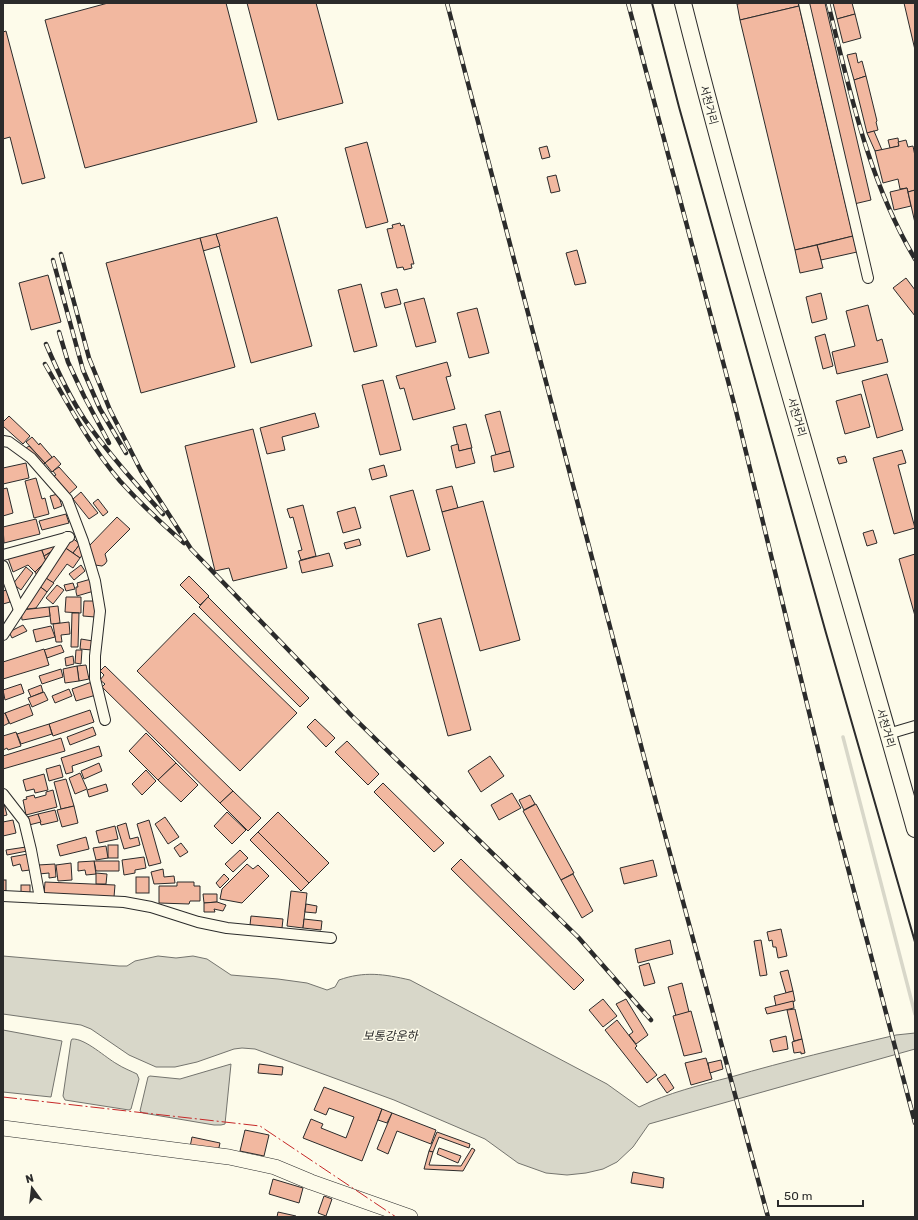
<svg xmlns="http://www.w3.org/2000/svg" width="918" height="1220" font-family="Rubik,'Noto Sans KR',sans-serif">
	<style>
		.water { fill: #d8d7c9; stroke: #74746e }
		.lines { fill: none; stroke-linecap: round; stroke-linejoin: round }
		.stream { stroke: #d8d7c9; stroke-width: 3.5 }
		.building { fill: #f2b8a0; stroke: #2b2b2b }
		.street-casing { stroke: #2b2b2b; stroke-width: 12 }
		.secondary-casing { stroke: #2b2b2b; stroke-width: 16 }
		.primary-casing { stroke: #2b2b2b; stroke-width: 18 }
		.street { stroke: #fdfbea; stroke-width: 10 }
		.secondary { stroke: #fdfbea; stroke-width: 15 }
		.primary { stroke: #fdfbea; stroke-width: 16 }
		.rail-casing { stroke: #2b2b2b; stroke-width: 4.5 }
		.rail { stroke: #fdfbea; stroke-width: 3; stroke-dasharray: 9; stroke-linecap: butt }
		.wall { stroke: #2b2b2b; stroke-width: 2 }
		.power { stroke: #c62828; stroke-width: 1; stroke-dasharray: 14 3 2 3; stroke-linecap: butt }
		.labels { text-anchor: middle; stroke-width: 3; stroke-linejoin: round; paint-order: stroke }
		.street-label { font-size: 11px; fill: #2b2b2b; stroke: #fdfbea }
		.water-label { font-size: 12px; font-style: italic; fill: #2b2b2b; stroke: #fdfbea }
	</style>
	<rect width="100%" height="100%" fill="#fdfbea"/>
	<!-- water -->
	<g class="water">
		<path d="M3,956L119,966H127L135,961L158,956L176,958L193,956L207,959L231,975L278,979L307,983L327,990L335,987L339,980C364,971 384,974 410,980L607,1084L639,1107C668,1093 700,1085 731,1077C786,1061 841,1048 896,1035L915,1033V1049L649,1124L633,1147L617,1162L603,1169L586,1173L567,1175L546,1173L518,1163L485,1139L394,1100L255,1049L242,1048L234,1049L197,1062L175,1067H156L129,1055L91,1029L81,1025L3,1014Z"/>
		<path d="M3,1030L62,1041L51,1097L3,1092Z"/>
		<path d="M72,1039C85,1038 106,1058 117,1064C123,1068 131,1071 137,1074L139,1079L131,1109L129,1110L65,1100L63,1096L71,1041Z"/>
		<path d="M231,1064L225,1124L221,1125H214L143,1113L140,1111L148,1077L150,1076L180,1079Z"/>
	</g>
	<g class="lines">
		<!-- stream -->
		<path class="stream" d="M843,737L915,1014"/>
	</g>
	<!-- building -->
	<g class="building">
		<path d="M108,3H226L257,122L85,168L45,20Z"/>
		<path d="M247,3H316L343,103L278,120Z"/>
		<path d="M743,3H798L799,6L740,20L737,4Z"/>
		<path d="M808,3H825L871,200L854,204Z"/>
		<path d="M833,3H852L855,14L837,19Z"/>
		<path d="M904,3H915V50Z"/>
		<path d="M799,6L853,236L795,250L740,20Z"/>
		<path d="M855,14L861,38L843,43L837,19Z"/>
		<path d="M6,31L45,178L22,184L10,137L3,139V32Z"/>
		<path d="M856,53L858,63L862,61L866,76L854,80L847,55Z"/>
		<path d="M866,76L877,121L876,122L878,130L867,133L854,80Z"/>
		<path d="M874,131L882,150L875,151L867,133Z"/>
		<path d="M898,138L899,146L890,148L888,140Z"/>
		<path d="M906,140L908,147L913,146L915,156V190L908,192L907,188L900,189L898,179L883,183L875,151L899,146L898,142Z"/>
		<path d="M367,142L388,222L366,228L345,148Z"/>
		<path d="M547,146L550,157L542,159L539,148Z"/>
		<path d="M556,175L560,191L551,193L547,177Z"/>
		<path d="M907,188L911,206L894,210L890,192Z"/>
		<path d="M915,190V223L908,192Z"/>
		<path d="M277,217L312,346L251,363L216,234Z"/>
		<path d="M400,223L401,226L404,225L414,264H411L412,268L404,270L403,267L397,268L387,229L393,228L392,225Z"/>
		<path d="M216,234L220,246L203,251L200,238Z"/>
		<path d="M853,236L857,252L821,260L817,245Z"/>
		<path d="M200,238L235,367L141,393L106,263Z"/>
		<path d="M817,245L823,268L800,273L795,250Z"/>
		<path d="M577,250L586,283L575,285L566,253Z"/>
		<path d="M48,275L61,322L31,330L19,283Z"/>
		<path d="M906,278L915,290V316L893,288Z"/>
		<path d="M361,284L377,346L354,352L338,290Z"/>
		<path d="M397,289L401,304L385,308L381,293Z"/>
		<path d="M821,293L827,319L812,323L806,297Z"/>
		<path d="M424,298L436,342L416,347L404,303Z"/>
		<path d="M868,305L877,341L882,339L888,362L837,374L832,352L855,346L846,311Z"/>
		<path d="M477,308L489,353L469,358L457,313Z"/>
		<path d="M825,334L833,366L823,369L815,337Z"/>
		<path d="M447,362L451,376L446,377L455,409L413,420L404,388L400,389L396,376Z"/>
		<path d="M887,374L903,430L877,438L862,381Z"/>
		<path d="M383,380L401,450L380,455L362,385Z"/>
		<path d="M861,394L870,427L845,434L836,401Z"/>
		<path d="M500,411L510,451L496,455L485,415Z"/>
		<path d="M315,413L319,427L282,437L285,450L267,454L260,428Z"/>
		<path d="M9,416L30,436L23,444L3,426V422Z"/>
		<path d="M466,424L472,448L459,451L453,427Z"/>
		<path d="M253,429L287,568L233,581L229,568L215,571L185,446Z"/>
		<path d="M32,437L39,445L40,443L52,457L45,463L26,442Z"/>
		<path d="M458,444L459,451L471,448L475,463L456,468L451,446Z"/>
		<path d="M29,446L45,463L42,466L26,448Z"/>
		<path d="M902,450L906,463L898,465L915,528L894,534L873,458Z"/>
		<path d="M510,451L514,467L494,472L491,456Z"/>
		<path d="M54,456L61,464L52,472L45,463Z"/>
		<path d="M845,456L847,462L839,464L837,458Z"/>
		<path d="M26,463L29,478L3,484V468Z"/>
		<path d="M384,465L387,476L372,480L369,469Z"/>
		<path d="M59,467L77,487L69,494L54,476L56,475L53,471Z"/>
		<path d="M36,478L42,499L45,498L49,514L34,518L25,481Z"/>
		<path d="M452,486L458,508L442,512L436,490Z"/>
		<path d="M7,488L13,513L3,516V489Z"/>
		<path d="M413,490L430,550L407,557L390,496Z"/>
		<path d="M81,492L98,513L89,519L73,499Z"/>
		<path d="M58,494L62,506L54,509L50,496Z"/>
		<path d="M98,499L108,512L103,516L93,503Z"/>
		<path d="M483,501L520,640L480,651L442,512Z"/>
		<path d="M303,505L316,556L301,560L298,551L302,550L293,517L290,518L287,509Z"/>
		<path d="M355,507L361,528L343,533L337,512Z"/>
		<path d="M66,514L69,523L42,530L39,521Z"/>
		<path d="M117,517L130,529L105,554L107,561L105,564L102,566L95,565L89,546Z"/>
		<path d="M36,519L40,534L4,543L3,527Z"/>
		<path d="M873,530L877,543L867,546L863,533Z"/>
		<path d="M71,537L80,544L73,553L64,547Z"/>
		<path d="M56,539L60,546L44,556L41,548Z"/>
		<path d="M359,539L361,545L346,549L344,543Z"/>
		<path d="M80,544L83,554L80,558L73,553Z"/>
		<path d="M40,546L46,561L35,572L28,565L13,572L8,558Z"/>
		<path d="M64,547L80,558L73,568L67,564L53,583L43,576Z"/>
		<path d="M57,549L38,577L35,572L46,561L44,556Z"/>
		<path d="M329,553L333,566L302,573L299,561Z"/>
		<path d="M915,554V616L899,559Z"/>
		<path d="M81,565L85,571L74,580L69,574Z"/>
		<path d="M26,567L33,573L21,590L13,584Z"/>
		<path d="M189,576L209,596L200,605L180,585Z"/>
		<path d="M44,577L54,583L47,592L38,585Z"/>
		<path d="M91,579L94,591L77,596L76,592V587H78L77,583Z"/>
		<path d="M73,583L75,589L66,591L64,585Z"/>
		<path d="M38,585L47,592L36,608L28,609L24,606Z"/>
		<path d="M57,585L64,590L53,604L46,598Z"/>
		<path d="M7,590L10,602L3,604V591Z"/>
		<path d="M66,597H81V613L65,612Z"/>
		<path d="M208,597L309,698L300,707L199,607Z"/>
		<path d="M84,601H96L95,617L83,616Z"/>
		<path d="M58,606L60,623L51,624L49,607Z"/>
		<path d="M49,607L50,616L22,620L21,610Z"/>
		<path d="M72,613H79L78,647H71Z"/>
		<path d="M194,613L297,713L240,771L137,671Z"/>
		<path d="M441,618L471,730L448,736L418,624Z"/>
		<path d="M69,622L70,634L61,635L62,642H56L53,624Z"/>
		<path d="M23,625L27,631L12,638L9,632Z"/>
		<path d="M51,626L55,637L36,642L33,630Z"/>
		<path d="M81,639L93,641L92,650L80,649Z"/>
		<path d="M61,645L64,652L47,658L44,650Z"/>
		<path d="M44,649L49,665L3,679V662Z"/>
		<path d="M76,650H82L81,664L75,663Z"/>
		<path d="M73,656L74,664L66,666L65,658Z"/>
		<path d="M86,665L89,679L79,681L77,666Z"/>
		<path d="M77,666L79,681L65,683L63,669Z"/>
		<path d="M105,666L233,791L220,803L102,687L105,684L100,680L104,675L100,671Z"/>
		<path d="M61,669L63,677L42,684L39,676Z"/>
		<path d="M92,682L96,695L76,701L72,689Z"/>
		<path d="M21,684L24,693L5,700L3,690Z"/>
		<path d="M41,685L43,692L31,697L28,690Z"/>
		<path d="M69,689L72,696L55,703L52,696Z"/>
		<path d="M44,692L48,700L32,707L28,698Z"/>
		<path d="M29,704L33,715L10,724L5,713Z"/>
		<path d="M90,710L94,722L53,736L49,724Z"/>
		<path d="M5,713L9,723L3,726V714Z"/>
		<path d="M315,719L335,738L326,747L307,727Z"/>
		<path d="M49,724L52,734L21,744L17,734Z"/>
		<path d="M93,727L96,735L70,745L67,737Z"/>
		<path d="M16,732L21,746L8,750L7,748L3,750V736Z"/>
		<path d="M146,733L176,763L158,780L129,751Z"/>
		<path d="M61,738L65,751L3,769V756Z"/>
		<path d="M347,741L379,774L368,785L335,752Z"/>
		<path d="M99,746L102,756L72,766L73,772L66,774L61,758Z"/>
		<path d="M490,756L504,776L481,792L468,771Z"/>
		<path d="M99,763L102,771L84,779L81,771Z"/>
		<path d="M176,763L198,785L181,802L158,780Z"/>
		<path d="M60,765L63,777L49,781L46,769Z"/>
		<path d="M146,770L156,781L142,795L132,784Z"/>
		<path d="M80,773L87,789L75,794L69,778Z"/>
		<path d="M44,774L48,790L35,793L34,789L26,791L23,780Z"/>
		<path d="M66,779L74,806L61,809L54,782Z"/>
		<path d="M383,783L444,843L434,852L374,792Z"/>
		<path d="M106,784L108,791L89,797L87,790Z"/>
		<path d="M53,790L57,807L26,815L23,800L27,799L26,797L34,795L35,798L46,795V792Z"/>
		<path d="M233,791L261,818L248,831L220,803Z"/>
		<path d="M512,793L521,808L499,820L491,805Z"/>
		<path d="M530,795L535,804L524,810L519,800Z"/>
		<path d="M3,800L7,815L3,816Z"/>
		<path d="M536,804L574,873L561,880L523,811Z"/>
		<path d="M74,806L78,823L62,827L57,810Z"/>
		<path d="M55,810L58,821L41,825L38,814Z"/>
		<path d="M227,812L246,830L232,844L214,826Z"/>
		<path d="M278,812L329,863L309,883L258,832Z"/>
		<path d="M38,814L41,822L29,825L27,817Z"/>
		<path d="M165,817L179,837L168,844L155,824Z"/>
		<path d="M13,820L16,833L3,836V822Z"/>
		<path d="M149,820L161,863L149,866L137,824Z"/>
		<path d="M126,823L130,839L138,837L140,845L124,849L117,826Z"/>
		<path d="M115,826L118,839L99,843L96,831Z"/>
		<path d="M258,832L309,883L301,891L250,840Z"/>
		<path d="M86,837L89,849L60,856L57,845Z"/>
		<path d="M181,843L188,852L180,857L174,848Z"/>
		<rect x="108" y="845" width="10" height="13"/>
		<path d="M106,846L108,858L96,860L93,848Z"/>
		<path d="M26,847L27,851L7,855L6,850Z"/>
		<path d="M240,850L248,858L233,872L225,864Z"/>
		<path d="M28,854L30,870L22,871L20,864L13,866L11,857Z"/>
		<path d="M144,857L146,868L135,870V873L124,875L122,860Z"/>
		<path d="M461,859L584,980L574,990L451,869Z"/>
		<path d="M653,860L657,876L624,884L620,868Z"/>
		<path d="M94,861H119V871H96Z"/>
		<path d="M94,861L96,874L86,875L85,870L78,871V862Z"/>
		<path d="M71,863L72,880L58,881L56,865Z"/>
		<path d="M55,864L56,877L49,878V873L39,874L38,865Z"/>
		<path d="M247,864L253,869L258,865L269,876L242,903L220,899L222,889Z"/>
		<path d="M163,869L164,877L174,876L175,883L154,884L151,872Z"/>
		<path d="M96,873L107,874L106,884H96Z"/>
		<path d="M224,874L229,879L220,888L216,883Z"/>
		<path d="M573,874L593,911L582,918L561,880Z"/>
		<rect x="136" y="877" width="13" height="16"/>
		<rect x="3" y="880" width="3" height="11"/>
		<path d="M45,882L115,885L114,897L44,895Z"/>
		<path d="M177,882H194V886H200V901H190L189,904L159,903V886H177Z"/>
		<rect x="21" y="885" width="9" height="9"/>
		<path d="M291,891L307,893L303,928L287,926Z"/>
		<path d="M203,894H217V902L204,903Z"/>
		<path d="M217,902L226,905L223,911L214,909L215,912H204V903Z"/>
		<path d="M306,904L317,906L316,913L305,912Z"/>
		<path d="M251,916L283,919L282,928L250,925Z"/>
		<path d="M304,919L322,921L321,930L303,928Z"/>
		<path d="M781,929L787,956L778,958L776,947H773L772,940L769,941L767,932Z"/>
		<path d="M670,940L673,954L638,963L635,949Z"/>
		<path d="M761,940L767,975L760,976L754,941Z"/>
		<path d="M649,963L655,983L644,986L639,966Z"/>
		<path d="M788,970L793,991L786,993L780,972Z"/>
		<path d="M682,983L689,1012L676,1016L668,987Z"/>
		<path d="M793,991L795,1001L776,1006L774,996Z"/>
		<path d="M603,999L617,1016L603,1027L589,1010Z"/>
		<path d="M626,999L648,1035L636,1044L629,1035L633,1032L616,1004Z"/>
		<path d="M793,1001L794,1008L767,1014L765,1008Z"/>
		<path d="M795,1009L802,1039L794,1041L787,1010Z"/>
		<path d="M691,1011L702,1052L684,1056L673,1016Z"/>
		<path d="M617,1020L637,1046L635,1048L657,1075L647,1083L605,1030Z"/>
		<path d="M786,1036L788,1049L773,1052L770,1040Z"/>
		<path d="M802,1039L805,1053L801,1054V1052L794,1053L792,1042Z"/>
		<path d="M706,1058L712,1079L691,1085L685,1063Z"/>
		<path d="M721,1060L723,1069L710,1073L708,1063Z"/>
		<path d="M259,1064L283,1067L282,1075L258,1073Z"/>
		<path d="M665,1074L674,1088L667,1093L657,1079Z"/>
		<path d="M324,1087L382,1109L362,1161L303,1138L311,1119L323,1124L321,1128L346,1138L354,1117L329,1108L326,1115L314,1110Z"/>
		<path d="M382,1109L392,1113L387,1123L378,1120Z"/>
		<path d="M392,1113L436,1130L431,1144L397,1131L388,1154L377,1149Z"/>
		<path d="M245,1130L269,1135L264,1156L240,1151Z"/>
		<path d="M437,1132L470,1144L469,1148L439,1137L433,1152L429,1151Z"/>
		<path d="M192,1137L220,1143L218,1152L190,1147Z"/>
		<path d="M439,1148L461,1156L458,1163L437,1154Z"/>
		<path d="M472,1148L475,1150L463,1171L424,1169L429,1151L433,1152L429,1165L461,1166Z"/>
		<path d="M633,1172L664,1178L663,1188L631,1183Z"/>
		<path d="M273,1179L303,1188L299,1203L269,1194Z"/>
		<path d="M324,1196L332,1199L326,1216L318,1213Z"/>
		<path d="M278,1212L296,1216V1217H277Z"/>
	</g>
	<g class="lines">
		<!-- street casing -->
		<g class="street-casing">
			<g id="street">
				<path d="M804,3L868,278"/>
				<path d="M3,441L9,442L31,458L67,499L83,541L95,581L100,611L95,656V679L105,720"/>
				<path d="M3,555L69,537"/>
				<path d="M3,566L19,610"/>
				<path d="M3,635L67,537"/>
				<path d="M888,734L915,726"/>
				<path d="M3,794L24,821L31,850L40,898"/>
				<path d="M3,896L124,902L151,907L198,922L227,928L331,938"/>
			</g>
		</g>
		<!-- secondary casing -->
		<g class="secondary-casing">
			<path id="secondary" d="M3,1128L229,1157L275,1167L311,1182L410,1217"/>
		</g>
		<!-- primary casing -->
		<g class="primary-casing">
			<path id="primary" d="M683,3C753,280 838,554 915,829"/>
		</g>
		<!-- street -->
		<use href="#street" class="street"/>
		<!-- secondary -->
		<use href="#secondary" class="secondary"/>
		<!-- primary -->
		<use href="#primary" class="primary"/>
		<!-- rail casing -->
		<g class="rail-casing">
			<g id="rail">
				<path d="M447,3L644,757L768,1217"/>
				<path d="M628,3L736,411L834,815L915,1123"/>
				<path d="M828,3C850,91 868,180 915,259"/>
				<path d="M61,254L89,358L110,410L141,471L191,549L352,716L578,937L651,1020"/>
				<path d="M53,260L83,370L100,409L126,453"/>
				<path d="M59,332L68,362L84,396L109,443"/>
				<path d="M46,344C57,370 69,396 85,420C108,453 136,484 163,514"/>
				<path d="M45,364C68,404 90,446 120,481C140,503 161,523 184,543"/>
			</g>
		</g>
		<!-- rail -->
		<use href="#rail" class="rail"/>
		<!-- wall -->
		<path class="wall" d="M652,3L679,107L826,633L915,942"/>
		<!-- power -->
		<path class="power" d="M3,1097L260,1126L396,1217"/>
	</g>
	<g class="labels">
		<!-- street labels -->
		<g class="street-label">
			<text transform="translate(709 105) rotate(75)" y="4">서천거리</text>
			<text transform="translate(797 417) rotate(74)" y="4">서천거리</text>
			<text transform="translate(886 728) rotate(74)" y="4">서천거리</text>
		</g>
		<!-- water labels -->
		<g class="water-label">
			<text x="390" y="1040">보통강운하</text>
		</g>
	</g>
	<!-- border -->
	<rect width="918" height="1220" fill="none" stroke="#2b2b2b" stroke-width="8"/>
	<!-- north arrow -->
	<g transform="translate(32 1188) rotate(345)" stroke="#fdfbea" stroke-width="3" paint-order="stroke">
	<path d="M0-3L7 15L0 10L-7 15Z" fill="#2b2b2b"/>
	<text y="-6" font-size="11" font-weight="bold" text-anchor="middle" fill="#2b2b2b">N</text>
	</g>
	<!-- scale -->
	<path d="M778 1200v6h85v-6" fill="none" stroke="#2b2b2b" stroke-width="2"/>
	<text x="784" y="1200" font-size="12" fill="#2b2b2b" stroke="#fdfbea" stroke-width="3" paint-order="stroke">50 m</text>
</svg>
